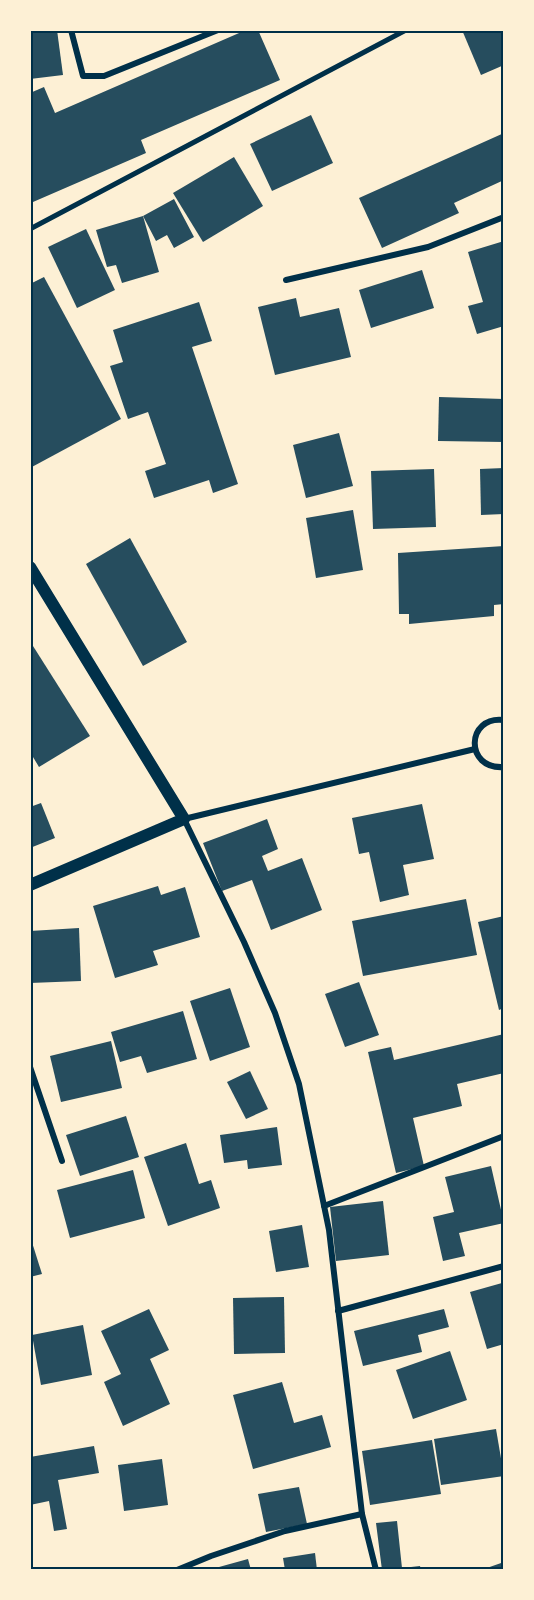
<svg xmlns="http://www.w3.org/2000/svg" width="534" height="1600" font-family="'DM Sans',sans-serif">
	<style>
		.building { fill: #264d5e }
		.lines { fill: none; stroke-linecap: round; stroke-linejoin: round }
		.pedestrian { stroke: #003049; stroke-width: 5 }
		.minor { stroke: #003049; stroke-width: 6 }
		.secondary { stroke: #003049; stroke-width: 12 }
		.neatline { fill: none; stroke: #003049; stroke-width: 2 }
	</style>
	<rect width="100%" height="100%" fill="#fdf0d5"/>
	<!-- building -->
	<g class="building">
		<path d="M30,30H57L63,75L30,79Z"/>
		<path d="M246,30H258L280,80L141,140L146,153L33,202L30,196V93L44,87L55,113Z"/>
		<path d="M462,30H504V65L481,75Z"/>
		<path d="M311,115L333,163L272,191L250,144Z"/>
		<path d="M504,133V180L454,203L459,213L382,248L359,198Z"/>
		<path d="M234,157L263,206L203,242L173,193Z"/>
		<path d="M174,199L194,237L174,248L167,235L156,241L143,216Z"/>
		<path d="M143,216L159,272L122,283L116,265L107,267L96,230Z"/>
		<path d="M86,229L115,290L77,308L48,247Z"/>
		<path d="M504,241V326L477,334L468,306L483,302L468,252Z"/>
		<path d="M422,270L434,308L371,328L359,290Z"/>
		<path d="M44,277L121,419L30,468V284Z"/>
		<path d="M296,298L300,317L339,308L351,357L275,375L258,307Z"/>
		<path d="M199,302L212,341L192,347L238,484L213,493L209,480L154,498L145,471L166,464L148,412L128,419L110,366L123,362L113,330Z"/>
		<path d="M439,397L504,399V442L438,441Z"/>
		<path d="M339,433L353,486L306,498L293,445Z"/>
		<path d="M504,468V514L481,515L480,469Z"/>
		<path d="M434,469L436,527L373,529L371,471Z"/>
		<path d="M353,510L363,570L316,578L306,518Z"/>
		<path d="M130,538L187,642L143,666L86,564Z"/>
		<path d="M504,546V604L494,605V616L409,624V614H399L398,553Z"/>
		<path d="M33,646L90,736L39,767L30,752V648Z"/>
		<path d="M41,803L55,838L30,848V807Z"/>
		<path d="M422,804L434,859L403,865L409,895L380,902L369,852L359,854L352,818Z"/>
		<path d="M267,819L278,849L262,856L268,871L302,858L322,910L271,930L252,880L222,891L203,843Z"/>
		<path d="M158,886L161,895L185,887L200,937L153,951L158,965L115,978L93,906Z"/>
		<path d="M466,899L477,955L363,976L352,921Z"/>
		<path d="M504,916V1008L499,1010L478,922Z"/>
		<path d="M79,928L81,981L30,983V931Z"/>
		<path d="M359,982L379,1035L345,1047L325,994Z"/>
		<path d="M230,988L250,1047L210,1061L190,1001Z"/>
		<path d="M183,1011L197,1059L147,1073L141,1056L120,1062L111,1032Z"/>
		<path d="M504,1034V1073L457,1084L462,1106L413,1118L424,1166L396,1173L368,1052L391,1047L394,1060Z"/>
		<path d="M111,1041L122,1088L61,1102L50,1056Z"/>
		<path d="M250,1071L268,1109L246,1119L227,1082Z"/>
		<path d="M126,1116L139,1157L80,1176L66,1135Z"/>
		<path d="M277,1127L282,1165L248,1169L247,1160L224,1163L220,1135Z"/>
		<path d="M186,1143L199,1184L211,1180L220,1208L168,1226L144,1157Z"/>
		<path d="M491,1166L504,1223L459,1233L465,1256L443,1261L433,1217L454,1212L445,1177Z"/>
		<path d="M133,1170L145,1218L70,1238L57,1190Z"/>
		<path d="M383,1201L389,1255L336,1261L330,1207Z"/>
		<path d="M302,1225L309,1267L276,1272L269,1231Z"/>
		<path d="M30,1236L42,1274L30,1277Z"/>
		<path d="M502,1283L504,1288V1344L487,1349L470,1292Z"/>
		<path d="M284,1297L285,1353L234,1354L233,1298Z"/>
		<path d="M149,1309L169,1350L150,1359L170,1404L123,1426L104,1382L121,1374L101,1331Z"/>
		<path d="M444,1309L449,1327L418,1335L422,1352L363,1366L354,1331Z"/>
		<path d="M83,1325L92,1375L41,1385L32,1335Z"/>
		<path d="M450,1351L467,1400L413,1419L396,1370Z"/>
		<path d="M282,1382L294,1423L322,1415L331,1447L253,1469L233,1395Z"/>
		<path d="M496,1429L504,1476L441,1485L434,1439Z"/>
		<path d="M432,1440L441,1494L370,1505L362,1451Z"/>
		<path d="M94,1446L99,1473L58,1480L67,1529L54,1531L49,1501L30,1505V1457Z"/>
		<path d="M162,1459L168,1505L124,1511L118,1465Z"/>
		<path d="M299,1487L307,1524L266,1532L258,1494Z"/>
		<path d="M397,1521L402,1568L420,1566L421,1570H382L376,1523Z"/>
		<path d="M315,1553L317,1570H285L283,1558Z"/>
		<path d="M248,1559L251,1570H220L219,1567Z"/>
		<path d="M504,1562V1570H481Z"/>
	</g>
	<g class="lines">
		<!-- pedestrian -->
		<path class="pedestrian" d="M30,229L406,30"/>
		<!-- minor -->
		<g class="minor">
			<path d="M71,30L83,76H104L218,30"/>
			<path d="M286,280L428,247L504,217"/>
			<path d="M504,720C466,715 464,770 504,767"/>
			<path d="M30,1067L62,1161"/>
			<path d="M324,1206L504,1136"/>
			<path d="M338,1311L504,1266"/>
			<path d="M177,1570L211,1556L285,1531L362,1514"/>
			<path d="M376,1570L362,1514L329,1230L299,1084L275,1013L244,942L184,819L475,749"/>
		</g>
		<!-- secondary -->
		<path class="secondary" d="M30,567L184,819L30,885"/>
	</g>
	<!-- border -->
	<rect width="534" height="1600" fill="none" stroke="#fdf0d5" stroke-width="63"/>
	<rect x="32" y="32" width="470" height="1536" class="neatline"/>
</svg>
